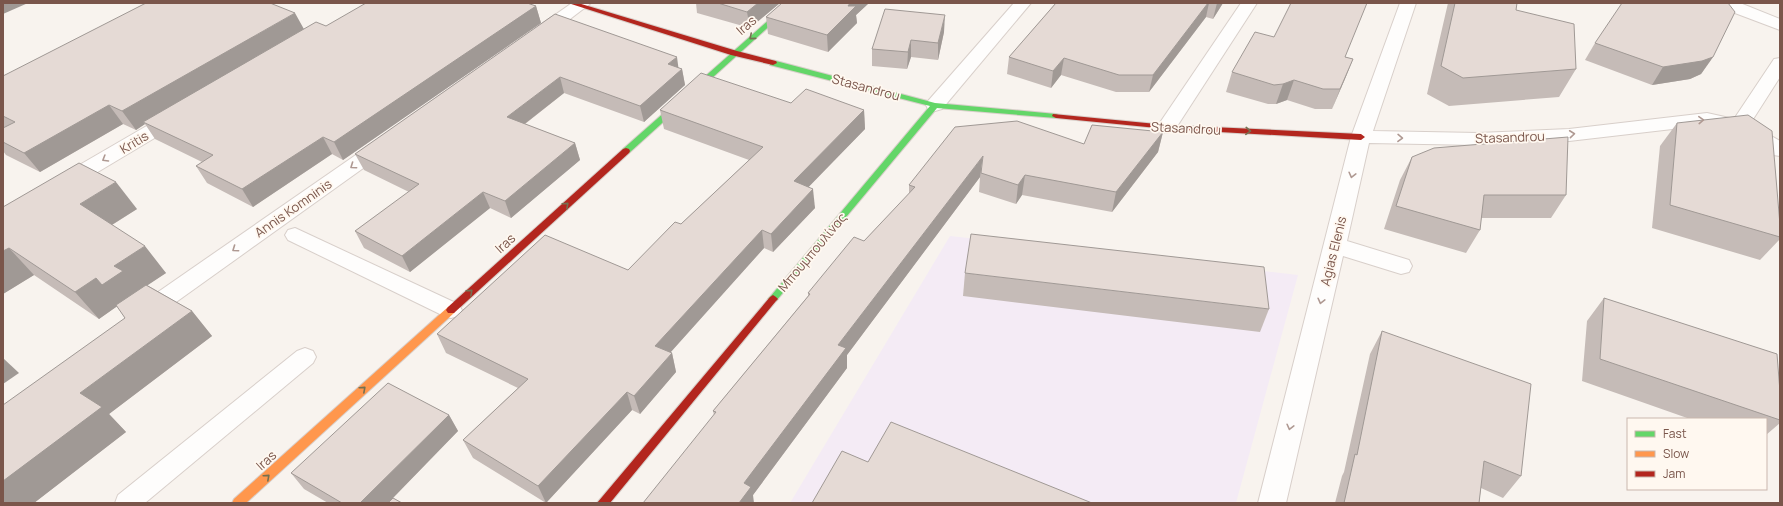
<svg xmlns="http://www.w3.org/2000/svg" width="1783" height="506" font-family="Manrope,sans-serif">
	<style>
		.education { fill: #f4ebf5 }
		.lines { fill: none; stroke-linecap: round; stroke-linejoin: round }
		.lane-casing { stroke: #d8cfca; stroke-width: 2 }
		.street-casing { stroke: #d8cfca; stroke-width: 2 }
		.fast-casing { stroke: #d8cfca; stroke-width: 2 }
		.slow-casing { stroke: #d8cfca; stroke-width: 2 }
		.jam-casing { stroke: #d8cfca; stroke-width: 2 }
		.lane { fill: #fefdfc; fill-rule: evenodd }
		.street { fill: #fefdfc; fill-rule: evenodd }
		.fast { fill: #63d668; fill-rule: evenodd }
		.slow { fill: #ff974d; fill-rule: evenodd }
		.jam { fill: #b3261e; fill-rule: evenodd }
		.wall { fill: #c5bbb7 }
		.shaded-wall { fill: #a09995 }
		.building { fill: #e5dad5; stroke: #a09995 }
		.oneway { stroke: #757051 }
		.oneway2 { stroke: #af9992 }
		.labels { text-anchor: middle; stroke-width: 3.5; stroke-linejoin: round; paint-order: stroke }
		.street-label { font-size: 13px; fill: #7a564b; stroke: #fff8f0 }
	</style>
	<rect width="100%" height="100%" fill="#f8f3ee"/>
	<!-- education -->
	<path class="education" d="M950,236L1298,275L1236,503H790Z"/>
	<g class="lines">
		<!-- lane casing -->
		<g class="lane-casing">
			<g id="lane">
				<path d="M295,228L458,304L462,310L458,316L451,318L444,316L288,240L285,235L288,230Z"/>
				<path d="M305,348L313,351L316,357L313,363L145,503H115L118,495L297,351Z"/>
			</g>
		</g>
		<!-- street casing -->
		<g class="street-casing">
			<g id="street">
				<path d="M572,3H591L544,39L538,40L532,39L529,35L532,31Z"/>
				<path d="M1014,3H1031L942,109L935,111L928,109L926,105L928,101Z"/>
				<path d="M1241,3H1257L1174,131L1167,133L1160,131L1157,127Z"/>
				<path d="M1400,3H1416L1373,131L1478,133L1569,129L1707,113L1734,119L1774,59L1780,58V77L1750,124L1780,141V156L1773,155L1749,138L1733,131L1707,125L1569,141L1478,145L1369,143L1347,241L1409,260L1412,266L1409,272L1401,274L1343,256L1286,503H1258L1351,137Z"/>
				<path d="M1717,3H1740L1780,19V30L1719,7Z"/>
				<path d="M176,111L183,113L186,117L183,121L71,188L64,190L57,188L54,183L57,178L169,113Z"/>
				<path d="M383,139L390,141L393,145L390,149L151,320L143,323L135,320L131,314L135,308L376,141Z"/>
			</g>
		</g>
		<!-- fast casing -->
		<g class="fast-casing">
			<g id="fast">
				<path d="M788,3H795L629,153H623L622,151L623,149Z"/>
				<path d="M770,61H776L935,103L1056,114L1060,116L1056,118L937,108L776,301H770L768,299L770,297L930,106L770,65Z"/>
			</g>
		</g>
		<!-- slow casing -->
		<g class="slow-casing">
			<path id="slow" d="M451,306L454,307L456,310L454,313L246,503H232L234,499L448,307Z"/>
		</g>
		<!-- jam casing -->
		<g class="jam-casing">
			<g id="jam">
				<path d="M568,3H578L737,51L776,61L777,63L773,65L731,55Z"/>
				<path d="M1053,114L1167,125L1361,134L1365,137L1361,140L1167,129L1056,118L1052,116Z"/>
				<path d="M626,148L629,149L630,151L629,153L454,313H448L446,310L448,307L623,149Z"/>
				<path d="M773,295L776,297L778,299L776,301L610,503H597L770,297Z"/>
			</g>
		</g>
		<!-- lane -->
		<use href="#lane" class="lane"/>
		<!-- street -->
		<use href="#street" class="street"/>
		<!-- fast -->
		<use href="#fast" class="fast"/>
		<!-- slow -->
		<use href="#slow" class="slow"/>
		<!-- jam -->
		<use href="#jam" class="jam"/>
	</g>
	<!-- wall -->
	<g class="wall">
		<path d="M529,3V4L536,6L541,23L343,160L332,154L253,207L207,183L196,166L202,162L155,139L145,124L136,130L123,124L40,172L6,155L3,151V128H4L3,127V76L304,29L326,26Z"/>
		<path d="M696,3H780L750,28L697,13Z"/>
		<path d="M782,3H869L856,15L857,23L828,52L768,34L766,17Z"/>
		<path d="M1056,3H1223L1213,19L1206,17L1149,92H1116L1061,75L1051,88L1007,74L1009,57Z"/>
		<path d="M1448,3H1517L1516,10L1576,69L1559,97L1449,106L1427,94Z"/>
		<path d="M555,14L682,69L685,85L644,122L564,93L525,124L575,143L580,160L511,218L490,208L410,272L364,248L355,231L409,192L364,170L355,154Z"/>
		<path d="M944,32L938,60L911,57L907,69L872,66V49Z"/>
		<path d="M1595,43L1713,57L1701,74L1690,79L1652,85L1585,60Z"/>
		<path d="M1345,57L1353,59L1332,109H1315L1287,100L1276,104H1268L1226,92L1232,72Z"/>
		<path d="M791,103L864,110L865,129L808,187L815,208L773,252L764,248L670,353H672L676,372L640,414L632,410L546,503L473,458L463,440L518,388L446,353L437,334L628,270L681,224L749,160L664,129L660,110Z"/>
		<path d="M1677,123L1780,225V239L1760,260L1652,228L1660,146Z"/>
		<path d="M1163,132L1158,152L1112,212L1022,195L1016,204L979,192L980,177L847,355V368L753,495L714,415L713,411L808,296V293L864,241L909,194V185L1084,144Z"/>
		<path d="M1412,157L1566,195L1551,218H1481L1480,230L1466,253L1384,229L1400,180Z"/>
		<path d="M3,207L137,209L112,225L166,273L147,285L192,311L212,336L109,414L126,432L34,503H3L125,318L117,306L99,319L34,275L3,294Z"/>
		<path d="M965,273L1269,309L1260,332L963,296Z"/>
		<path d="M1604,298L1780,392V423L1766,435V419H1690L1582,381L1587,321Z"/>
		<path d="M1382,331L1521,476L1503,498L1481,488L1479,503H1335L1342,476L1344,472L1370,354Z"/>
		<path d="M449,415L458,431L393,498L402,503H328L304,489L291,473Z"/>
	</g>
	<!-- shaded-wall -->
	<g class="shaded-wall">
		<path d="M3,3H28L3,14Z"/>
		<path d="M524,3H529L531,9L536,6L541,23L343,160L334,142Z"/>
		<path d="M758,3H780L750,28L747,12Z"/>
		<path d="M850,3H869L856,15L857,23L828,52L827,35L848,6Z"/>
		<path d="M1208,3H1209L1206,17L1149,92L1153,75Z"/>
		<path d="M1217,3H1223L1213,19Z"/>
		<path d="M295,13L305,31L143,122L145,124L136,130L122,111Z"/>
		<path d="M945,15L944,32L938,60V43Z"/>
		<path d="M911,40V57L907,69L908,52Z"/>
		<path d="M677,57L679,72L682,69L685,85L644,122L640,106L668,64Z"/>
		<path d="M1713,57L1701,74L1690,79L1652,85L1663,67Z"/>
		<path d="M1064,58L1061,75L1051,88L1053,71Z"/>
		<path d="M1353,59L1345,79L1332,109L1340,89Z"/>
		<path d="M560,77L564,93L513,133L507,117Z"/>
		<path d="M1294,80L1287,100L1276,104L1283,84Z"/>
		<path d="M109,105L123,124L40,172L24,153Z"/>
		<path d="M864,110L865,129L796,200L794,181Z"/>
		<path d="M1163,132L1158,152L1112,212L1116,192Z"/>
		<path d="M323,137L332,154L253,207L242,189Z"/>
		<path d="M575,143L580,160L511,218L505,201Z"/>
		<path d="M983,156L980,177L847,355V368L753,495L754,503H739L744,483L838,345Z"/>
		<path d="M1025,175L1022,195L1016,204L1018,185Z"/>
		<path d="M116,182L137,209L102,231L80,204Z"/>
		<path d="M813,189L815,208L773,252L771,234Z"/>
		<path d="M483,192L490,208L410,272L402,256Z"/>
		<path d="M762,230L764,248L660,364L655,346Z"/>
		<path d="M145,246L166,273L139,291L99,319L75,292L114,266Z"/>
		<path d="M9,248L34,275L3,294V251Z"/>
		<path d="M192,311L212,336L109,414L126,432L34,503H3V481L80,393Z"/>
		<path d="M672,353L676,372L640,414L634,396Z"/>
		<path d="M3,358L19,373L3,384Z"/>
		<path d="M627,392L632,410L546,503L538,486Z"/>
		<path d="M449,415L458,431L388,503H360Z"/>
	</g>
	<!-- building -->
	<g class="building">
		<path d="M146,3H270L295,13L122,111L109,105L24,153L3,142V128L15,122L3,116V76Z"/>
		<path d="M366,3H527L536,6L334,142L323,137L242,189L196,166L213,155L143,122L316,22L326,26Z"/>
		<path d="M718,3H758L747,12Z"/>
		<path d="M782,3H850L848,6H856L827,35L766,17Z"/>
		<path d="M1056,3H1208L1153,75H1119L1064,58L1053,71L1009,57Z"/>
		<path d="M1291,3H1367L1345,57L1353,59L1340,89H1323L1294,80L1283,84L1274,85L1232,72L1255,32L1274,37Z"/>
		<path d="M1455,3H1517L1516,10L1574,24L1576,69L1463,78L1441,66Z"/>
		<path d="M1622,3H1728L1735,12L1713,57L1702,61L1663,67L1595,43Z"/>
		<path d="M885,9L945,15L938,43L911,40L908,52L872,49Z"/>
		<path d="M555,14L677,57L668,64L682,69L640,106L560,77L507,117L575,143L505,201L483,192L402,256L355,231L419,184L355,154Z"/>
		<path d="M701,73L791,103L806,89L864,110L794,181L813,189L771,234L762,230L655,346L672,353L634,396L627,392L538,486L463,440L528,379L437,334L545,235L628,270L675,222L681,224L763,147L660,110Z"/>
		<path d="M1748,115L1772,131L1780,225V237L1670,205L1677,123Z"/>
		<path d="M1017,121L1084,144L1092,125L1163,132L1116,192L1025,175L1018,185L981,173L983,156L838,345L846,348L744,483L751,487L739,503H643L716,412L713,411L810,294L808,293L854,237L864,241L915,187L909,185L955,127Z"/>
		<path d="M1568,137L1566,195H1484L1480,230L1396,206L1412,157L1434,148Z"/>
		<path d="M79,163L116,182L80,204L145,246L114,266L123,271L102,285L96,278L75,292L9,248L3,251V207Z"/>
		<path d="M971,234L1264,267L1269,309L965,273Z"/>
		<path d="M146,285L192,311L80,393L102,407L3,481V405L125,318L116,305Z"/>
		<path d="M1604,298L1777,354L1780,392V420L1600,359Z"/>
		<path d="M1382,331L1531,384L1521,476L1484,461L1479,503H1344L1355,454L1357,455Z"/>
		<path d="M388,383L449,415L360,503H342L291,473Z"/>
		<path d="M891,422L1092,503H812L842,451L868,462Z"/>
		<path d="M393,498L402,503H388Z"/>
	</g>
	<!-- one-way arrows -->
	<defs><path id="oneway-chevron" d="M-2-3.5L2.5 0L-2 3.5" fill="none" stroke-width="1.6" stroke-linecap="round" stroke-linejoin="round"/></defs>
	<g class="oneway">
		<use href="#oneway-chevron" transform="translate(752 37) rotate(139)"/>
		<use href="#oneway-chevron" transform="translate(1248 131) rotate(3)"/>
		<use href="#oneway-chevron" transform="translate(566 205) rotate(-42)"/>
		<use href="#oneway-chevron" transform="translate(470 292) rotate(-42)"/>
		<use href="#oneway-chevron" transform="translate(363 389) rotate(-42)"/>
		<use href="#oneway-chevron" transform="translate(267 477) rotate(-42)"/>
	</g>
	<g class="oneway2">
		<use href="#oneway-chevron" transform="translate(1701 120) rotate(-3)"/>
		<use href="#oneway-chevron" transform="translate(1572 134) rotate(-6)"/>
		<use href="#oneway-chevron" transform="translate(1400 138) rotate(1)"/>
		<use href="#oneway-chevron" transform="translate(105 159) rotate(149)"/>
		<use href="#oneway-chevron" transform="translate(353 166) rotate(145)"/>
		<use href="#oneway-chevron" transform="translate(1352 175) rotate(104)"/>
		<use href="#oneway-chevron" transform="translate(235 249) rotate(145)"/>
		<use href="#oneway-chevron" transform="translate(1321 301) rotate(104)"/>
		<use href="#oneway-chevron" transform="translate(1290 427) rotate(104)"/>
	</g>
	<g class="labels">
		<!-- street labels -->
		<g class="street-label">
			<text transform="translate(746 25) rotate(-41)" y="5">Iras</text>
			<text transform="translate(866 87) rotate(15)" y="5">Stasandrou</text>
			<text transform="translate(1186 128) rotate(3)" y="5">Stasandrou</text>
			<text transform="translate(1510 137) rotate(-2)" y="5">Stasandrou</text>
			<text transform="translate(134 142) rotate(-31)" y="5">Kritis</text>
			<text transform="translate(293 208) rotate(-35)" y="5">Annis Komninis</text>
			<text transform="translate(505 243) rotate(-42)" y="5">Iras</text>
			<text transform="translate(1333 251) rotate(-76)" y="5">Agias Elenis</text>
			<text transform="translate(812 252) rotate(-50)" y="5">Μπουμπουλίνας</text>
			<text transform="translate(266 460) rotate(-42)" y="5">Iras</text>
		</g>
	</g>
	<!-- border -->
	<rect width="1783" height="506" fill="none" stroke="#7a564b" stroke-width="8"/>
	<!-- legend -->
	<rect x="1627" y="418" width="140" height="72" fill="#fff8f0" stroke="#cab7ae"/>
	<rect x="1635" y="431" width="20" height="6" fill="#63d668" stroke="#cab7ae"/>
	<text x="1663" y="438" font-size="12" fill="#7a564b">Fast</text>
	<rect x="1635" y="451" width="20" height="6" fill="#ff974d" stroke="#cab7ae"/>
	<text x="1663" y="458" font-size="12" fill="#7a564b">Slow</text>
	<rect x="1635" y="471" width="20" height="6" fill="#b3261e" stroke="#cab7ae"/>
	<text x="1663" y="478" font-size="12" fill="#7a564b">Jam</text>
</svg>
